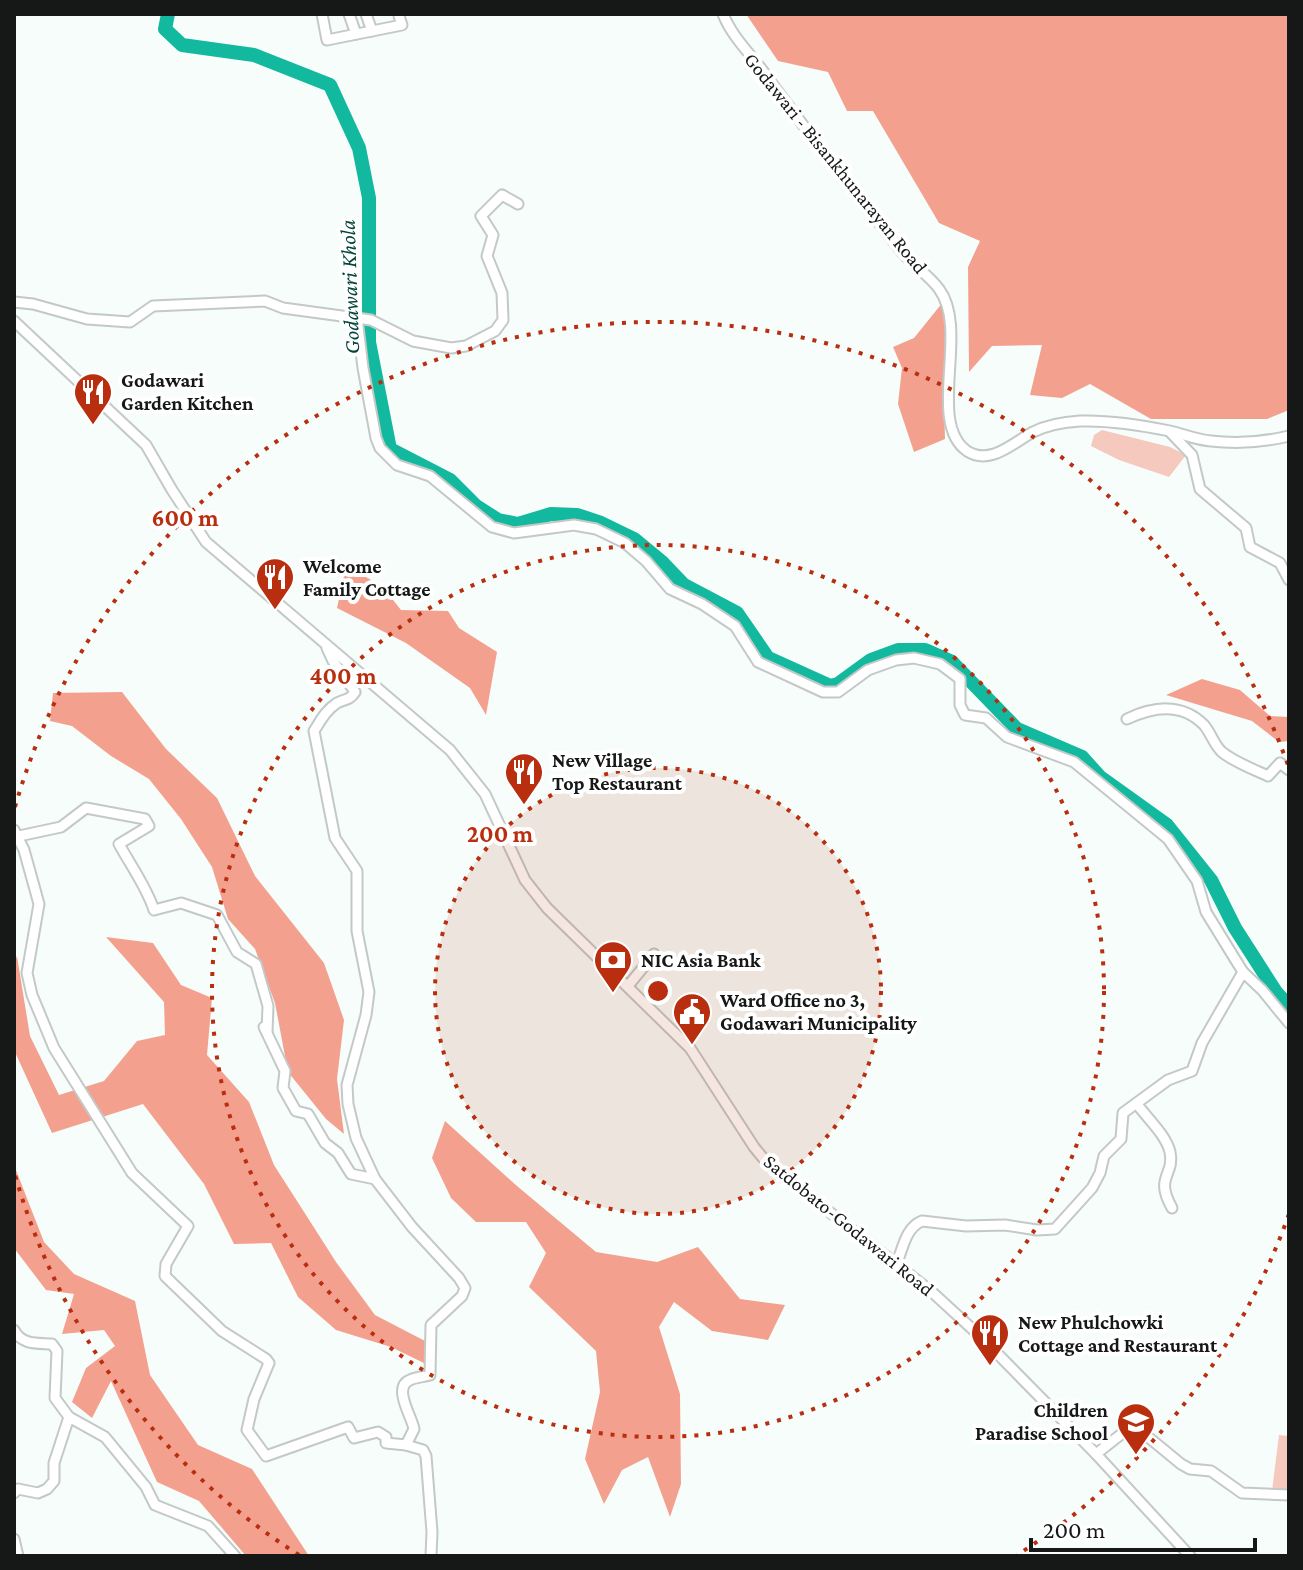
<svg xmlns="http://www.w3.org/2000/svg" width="1303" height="1570" font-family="'Crimson Pro',serif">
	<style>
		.green { fill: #f6c9bf }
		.forest { fill: #f3a18e }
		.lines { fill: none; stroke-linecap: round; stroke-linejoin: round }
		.river { stroke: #12b99e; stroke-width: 14 }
		.minor-casing { stroke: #c2c9c7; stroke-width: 13 }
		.minor { stroke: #fff; stroke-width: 9 }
		.ring { fill: none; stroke: #b92e0f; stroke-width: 4; stroke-dasharray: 4 8 }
		.labels { text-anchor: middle; stroke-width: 8; stroke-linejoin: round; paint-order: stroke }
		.street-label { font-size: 20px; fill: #161818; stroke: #fff }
		.poi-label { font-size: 20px; font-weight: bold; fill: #161818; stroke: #fff; text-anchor: start }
		.water-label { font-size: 22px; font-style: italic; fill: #04453a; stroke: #fff }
		.centre { fill: #b92e0f; stroke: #fff; stroke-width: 4 }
		.ring-label { font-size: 24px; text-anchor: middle; font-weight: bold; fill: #b92e0f; stroke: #fff; stroke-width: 8; stroke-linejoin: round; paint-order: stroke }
	</style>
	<rect width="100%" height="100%" fill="#f6fdfb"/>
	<!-- green -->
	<g class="green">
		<path d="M1102,430L1170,447L1186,455L1169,477L1119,460L1091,446L1094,435Z"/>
		<path d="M1279,1435L1289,1436V1491H1272Z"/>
	</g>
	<!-- forest -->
	<g class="forest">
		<path d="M746,14H1289V410L1267,419H1151L1090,384L1062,398L1030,395L1042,345L992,346L969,372L968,267L980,241L939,223L873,111H847L828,72L778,61Z"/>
		<path d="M943,302L951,364L944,407L945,439L914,452L898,404L902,368L893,347L914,338Z"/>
		<path d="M346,566L382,586L401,610L448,611L459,628L497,652L486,715L470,688L406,643L337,608Z"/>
		<path d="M1202,679L1240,690L1270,716L1289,717V741L1279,742L1252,721L1166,695Z"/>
		<path d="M122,692L166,749L217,798L255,876L324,963L344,1020L337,1079L344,1134L326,1119L288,1072L275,1003L255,949L228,919L212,867L181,819L149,779L111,756L72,726L50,721L53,693Z"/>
		<path d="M106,937L153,943L181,985L212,998L207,1055L249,1102L274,1165L336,1262L375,1315L425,1341L428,1365L391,1347L336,1330L298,1297L271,1243L234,1244L204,1184L143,1104L52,1133L14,1050V964L17,956L30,1036L59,1095L104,1081L137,1041L165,1035L164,1002Z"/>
		<path d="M445,1121L517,1186L596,1252L657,1262L698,1247L740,1299L785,1305L768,1340L712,1331L674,1302L659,1327L680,1394L681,1484L670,1517L648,1457L622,1470L604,1504L585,1459L600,1392L596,1351L529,1287L546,1253L526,1222H476L451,1198L432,1158Z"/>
		<path d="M14,1165L44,1242L74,1274L135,1301L150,1375L198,1445L252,1469L309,1556H246L199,1501L157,1482L111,1381L92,1418L72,1402L86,1368L115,1346L104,1330L62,1334L74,1294L46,1290L14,1248Z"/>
	</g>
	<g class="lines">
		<!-- river -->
		<path class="river" d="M168,14L165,29L182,45L254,55L330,85L359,148L369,198V342L390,449L450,480L476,506L498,520L518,524L551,514L577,515L601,523L634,539L663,563L684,585L737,613L768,658L830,686L838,684L871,660L898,650H925L952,662L1017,729L1082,757L1100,777L1167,825L1211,880L1235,928L1276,992L1289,1006"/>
		<!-- minor casing -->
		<g class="minor-casing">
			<g id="minor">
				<path d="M322,14L327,40L372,31"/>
				<path d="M349,14L356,34"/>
				<path d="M366,14L372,31L402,25L399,16"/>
				<path d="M723,14C733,39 753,56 768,78C811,137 856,194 901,251C912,265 929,275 939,289C970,330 926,422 967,451C990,466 1013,443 1033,432C1047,425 1064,422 1080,421C1109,420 1141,425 1170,431C1183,434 1197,440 1211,441C1237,444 1264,442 1289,436"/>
				<path d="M14,302L33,304L87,319L130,322L153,306L265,301L283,308L371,320L413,341L451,348L466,346L495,331L503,320L502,293L487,256L493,235L481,216L502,195L518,204"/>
				<path d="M357,318L363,368L376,438L380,448L397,465L430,476L492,527L514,533L574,525L596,529L625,543L646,561L670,589L702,604L735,626L758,662L823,692H838L868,670L896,660L914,658L940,664L960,679V705L965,715L986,718L1007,737L1074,762L1168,839L1197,881L1206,912L1243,972"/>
				<path d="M14,321L146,445L172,490L206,542L450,750L485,794L525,880L547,908L690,1048L754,1147L768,1164L932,1292L981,1337L1096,1454L1190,1556"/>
				<path d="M1171,433L1192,455L1200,489L1246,528L1250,547L1280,563L1289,580"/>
				<path d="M327,648L333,661L355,692C350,700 345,699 337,703C326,710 321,720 314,731L335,838L357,871V931L369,992L366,1015L347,1085L348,1104L356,1138L375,1179L412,1227L459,1278L465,1288L462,1296L431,1325L430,1375C423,1377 416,1377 410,1380C392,1387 412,1417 414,1429L406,1445L423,1450L426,1456L432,1532L431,1556"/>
				<path d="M1127,719C1152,707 1182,702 1204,725C1211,733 1214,745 1222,752C1234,762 1253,769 1268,776L1280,763L1289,770"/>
				<path d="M14,830L24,850L39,904L27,973L32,995L54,1048L132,1173L188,1226L166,1264L165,1276L222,1331L266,1359L269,1363L254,1399L247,1430L266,1456L348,1427L354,1438L378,1432L386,1437V1443L406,1445"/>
				<path d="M19,836L61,827L86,808L145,819L149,826L119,844C131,866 146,886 154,910L181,903L217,915L237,952L256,964L268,1006L267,1032"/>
				<path d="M628,986L654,954"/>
				<path d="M264,1027L285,1071L283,1088L296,1111L308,1114L325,1143L338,1153L351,1174L375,1179"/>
				<path d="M1137,1104C1147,1118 1166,1135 1170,1152C1175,1176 1154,1176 1172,1208"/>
				<path d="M896,1265C903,1249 905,1228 922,1221L966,1226L1005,1225L1037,1230L1055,1229L1092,1188L1100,1173L1104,1156L1121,1139L1123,1113L1168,1080L1192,1071L1202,1043L1243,972L1262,990L1289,1023"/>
				<path d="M14,1330C22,1345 36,1343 52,1344L57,1351L55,1398L69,1417L105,1437L146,1487L155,1505L208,1526L235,1556"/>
				<path d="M1096,1454L1124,1432H1136L1147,1436L1181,1464L1190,1469L1211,1471L1242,1493L1289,1495"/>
				<path d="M14,1493L18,1489L38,1493L47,1489L54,1481V1463L69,1417"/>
				<path d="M14,1539L18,1556"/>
			</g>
		</g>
		<!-- minor -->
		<use href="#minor" class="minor"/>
	</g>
	<!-- distance rings -->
	<circle cx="658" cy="991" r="223" fill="#b92e0f" fill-opacity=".12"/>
	<g class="ring">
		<circle cx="658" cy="991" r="223"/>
		<circle cx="658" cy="991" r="446"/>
		<path d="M1289 1214A669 669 0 0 1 1017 1555M299 1555A669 669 0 0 1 15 1175M15 807A669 669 0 0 1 1289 768"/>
	</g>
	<!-- icons -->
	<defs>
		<g id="restaurant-pin" transform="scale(2)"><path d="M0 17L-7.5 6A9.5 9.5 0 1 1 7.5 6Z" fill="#b92e0f" stroke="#fff"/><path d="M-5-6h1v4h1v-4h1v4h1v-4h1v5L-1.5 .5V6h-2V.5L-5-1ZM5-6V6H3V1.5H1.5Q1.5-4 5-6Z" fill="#fff"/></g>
		<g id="bank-pin" transform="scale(2)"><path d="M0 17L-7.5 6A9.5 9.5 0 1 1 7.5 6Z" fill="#b92e0f" stroke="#fff"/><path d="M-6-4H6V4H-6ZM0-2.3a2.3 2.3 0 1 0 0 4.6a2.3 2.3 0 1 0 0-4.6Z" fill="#fff"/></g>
		<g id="civic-pin" transform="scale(2)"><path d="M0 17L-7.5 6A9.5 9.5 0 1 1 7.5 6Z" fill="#b92e0f" stroke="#fff"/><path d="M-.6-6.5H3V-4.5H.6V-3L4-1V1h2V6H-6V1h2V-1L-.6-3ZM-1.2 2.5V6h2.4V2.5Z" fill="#fff"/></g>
		<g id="school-pin" transform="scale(2)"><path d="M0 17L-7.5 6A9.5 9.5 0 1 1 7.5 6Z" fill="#b92e0f" stroke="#fff"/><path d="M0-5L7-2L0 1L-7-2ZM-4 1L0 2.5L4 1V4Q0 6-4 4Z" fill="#fff"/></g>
	</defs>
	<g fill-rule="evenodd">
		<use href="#restaurant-pin" x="93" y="392"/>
		<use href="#restaurant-pin" x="275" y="577"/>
		<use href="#restaurant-pin" x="524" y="772"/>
		<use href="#bank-pin" x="613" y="960"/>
		<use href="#civic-pin" x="692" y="1012"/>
		<use href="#restaurant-pin" x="990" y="1333"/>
		<use href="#school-pin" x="1136" y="1422"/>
	</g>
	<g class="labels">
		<!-- street labels -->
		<g class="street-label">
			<text transform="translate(836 163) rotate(51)" y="7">Godawari - Bisankhunarayan Road</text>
			<text transform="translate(849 1225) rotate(39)" y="7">Satdobato-Godawari Road</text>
		</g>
		<!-- poi labels -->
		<g class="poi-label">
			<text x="121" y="387">Godawari<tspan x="121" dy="23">Garden Kitchen</tspan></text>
			<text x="303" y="573">Welcome<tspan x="303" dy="23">Family Cottage</tspan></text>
			<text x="552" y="767">New Village<tspan x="552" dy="23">Top Restaurant</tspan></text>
			<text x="641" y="967">NIC Asia Bank</text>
			<text x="720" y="1007">Ward Office no 3,<tspan x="720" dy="23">Godawari Municipality</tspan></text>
			<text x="1018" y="1329">New Phulchowki<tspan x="1018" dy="23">Cottage and Restaurant</tspan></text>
			<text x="1108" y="1417" text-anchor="end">Children<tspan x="1108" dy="23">Paradise School</tspan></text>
		</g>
		<!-- water labels -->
		<g class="water-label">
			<text transform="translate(349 287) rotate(-92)" y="8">Godawari Khola</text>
		</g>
	</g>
	<circle cx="658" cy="991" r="12" class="centre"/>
	<g class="ring-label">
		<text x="185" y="526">600 m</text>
		<text x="343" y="684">400 m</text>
		<text x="500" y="842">200 m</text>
	</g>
	<!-- border -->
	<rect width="1303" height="1570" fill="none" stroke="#161818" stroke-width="32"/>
	<!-- scale -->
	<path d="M1031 1538v12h224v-12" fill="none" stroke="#161818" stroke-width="4"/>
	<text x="1043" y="1538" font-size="24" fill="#161818" stroke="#ffffff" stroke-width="6" paint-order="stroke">200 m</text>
</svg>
